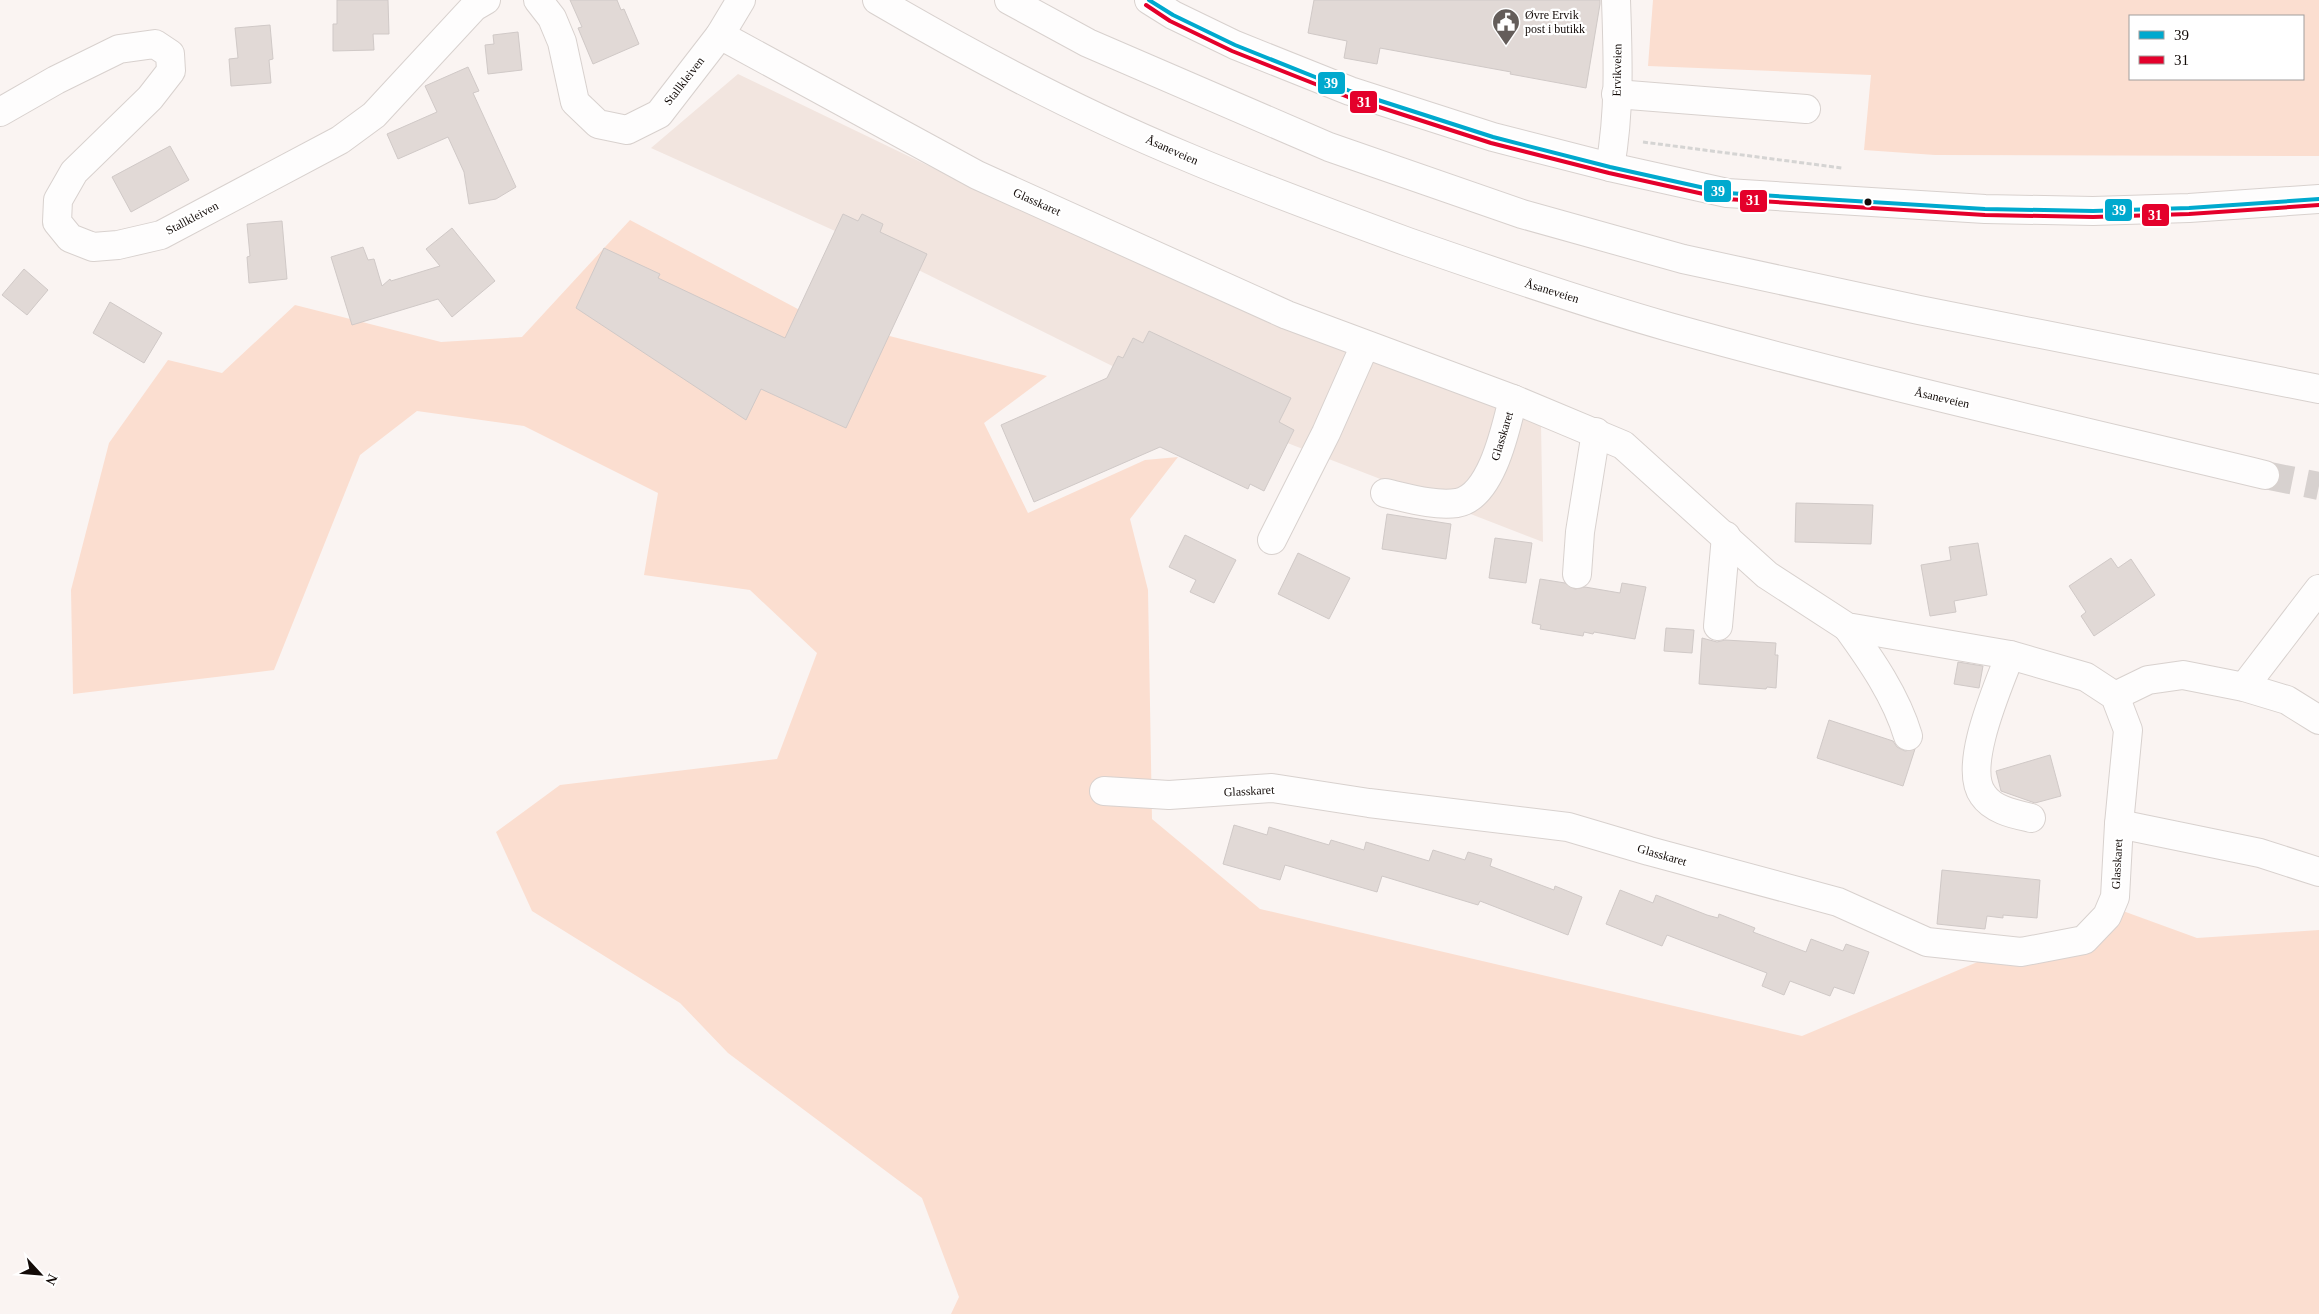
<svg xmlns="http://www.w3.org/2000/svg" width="2319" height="1314" font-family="'Times New Roman',serif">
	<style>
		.built { fill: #f2e5df }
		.green { fill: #fbded0; fill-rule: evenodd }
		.building { fill: #e1d9d6; stroke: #d0c9c7 }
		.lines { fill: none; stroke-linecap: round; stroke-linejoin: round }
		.highway-tunnel { stroke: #d7d1cf; stroke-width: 28; stroke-dasharray: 28 14; stroke-linecap: butt }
		.minor-casing { stroke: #d8d1ce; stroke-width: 30 }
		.major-casing { stroke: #d8d1ce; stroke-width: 30 }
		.highway-casing { stroke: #d8d1ce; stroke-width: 30 }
		.path { stroke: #d5d4d3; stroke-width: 3; stroke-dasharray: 5 2.5; stroke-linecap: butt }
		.minor { stroke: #fefdfd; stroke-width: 28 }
		.major { stroke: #fefdfd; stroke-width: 28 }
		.highway { stroke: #fefdfd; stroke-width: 28 }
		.bus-1-casing { stroke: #fff; stroke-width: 8 }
		.bus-2-casing { stroke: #fff; stroke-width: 8 }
		.bus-1 { stroke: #00a9ce; stroke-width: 4 }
		.bus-2 { stroke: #e4002b; stroke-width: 4 }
		.bus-dot { fill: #130b08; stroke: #fff; stroke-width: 2 }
		.labels { text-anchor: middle; stroke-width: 4.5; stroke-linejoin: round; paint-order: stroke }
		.poi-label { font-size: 12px; fill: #130b08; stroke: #fff; text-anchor: start }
		.street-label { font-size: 12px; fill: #130b08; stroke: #fff }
		.line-badge { stroke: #fff; stroke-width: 2 }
		.badge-label { font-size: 14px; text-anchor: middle; font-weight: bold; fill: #fff }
	</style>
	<rect width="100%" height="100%" fill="#faf4f2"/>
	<!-- built -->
	<path class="built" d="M738,74L958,180L1541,423L1543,542L1197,408L886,254L651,148Z"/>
	<!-- green -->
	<g class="green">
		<path d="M1653,0H2319V156L1935,155L1864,150L1871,75L1648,66ZM2130,16H2303V79H2130Z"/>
		<path d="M630,220L811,316L1047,376L984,423L1028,513L1145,460L1178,457L1130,519L1148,590L1152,819L1260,909L1802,1036L1987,958L2062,955L2112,907L2197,938L2319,930V1314H951L959,1297L922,1198L728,1053L680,1003L532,911L496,832L560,785L777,759L817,653L750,590L644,575L658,493L524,426L417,411L360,455L274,670L73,694L71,590L109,443L168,360L222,373L295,305L441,342L522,337Z"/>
	</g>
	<!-- building -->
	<g class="building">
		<path d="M337,0H388L389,34H373L374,50L333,51V24H337Z"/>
		<path d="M570,0H617L621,10L624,9L639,44L593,64L578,28L582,27Z"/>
		<path d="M1314,0H1600V4L1586,88L1510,74L1511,72L1380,48L1377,64L1344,58L1347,41L1308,33Z"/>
		<path d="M270,25L273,59L269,60L271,83L231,86L229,59L238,58L235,28Z"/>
		<path d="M518,32L522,70L488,74L485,45L494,44L493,35Z"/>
		<path d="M468,67L479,91L473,93L516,187L496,199L469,204L464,172L448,137L398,159L387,134L437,112L425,86Z"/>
		<path d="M170,146L189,180L131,212L112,177Z"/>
		<path d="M843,214L858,221L862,214L883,224L880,232L927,254L846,428L761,389L746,420L576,308L604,248L660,274L658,278L785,338Z"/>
		<path d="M282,221L287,279L249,283L247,257L250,256L247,224Z"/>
		<path d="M452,228L495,281L452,317L438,299L352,325L331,257L363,247L368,260L374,259L382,286L390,279L391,281L440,266L426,249Z"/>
		<path d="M24,269L48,290L27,315L2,295Z"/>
		<path d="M110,302L162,333L144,363L93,333Z"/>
		<path d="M1149,331L1291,398L1279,422L1294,430L1264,491L1250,484L1248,489L1160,447L1034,502L1001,425L1107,378L1118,356L1123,358L1133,338L1143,343Z"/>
		<path d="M1796,503L1873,505L1871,544L1795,542Z"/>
		<path d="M1387,514L1451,524L1446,559L1382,549Z"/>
		<path d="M1185,535L1236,560L1214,603L1190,592L1196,580L1169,567Z"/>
		<path d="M1495,538L1532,543L1526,583L1489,578Z"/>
		<path d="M1978,543L1987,595L1954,601L1956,612L1930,616L1921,565L1951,560L1949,547Z"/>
		<path d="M1298,553L1350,578L1329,619L1278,594Z"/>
		<path d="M2111,558L2118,568L2131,559L2155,595L2094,636L2081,616L2086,612L2069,586Z"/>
		<path d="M1540,579L1565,583L1575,589L1585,587L1620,593L1622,583L1646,587L1635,639L1594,632L1593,634L1584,632L1583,636L1540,629L1541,625L1532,623Z"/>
		<path d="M1666,628L1694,630L1692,653L1664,651Z"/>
		<path d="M1702,638L1717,642L1725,640L1776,643L1775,655H1778L1776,688L1767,687L1766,689L1699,684Z"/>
		<path d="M1958,662L1983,666L1979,688L1954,684Z"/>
		<path d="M1829,720L1893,741L1897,747L1905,751L1915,749L1903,786L1817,758Z"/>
		<path d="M2050,755L2061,796L2035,803L2001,791L1996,771Z"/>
		<path d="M1234,825L1267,835L1269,827L1329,845L1331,840L1364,850L1366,842L1429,861L1433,850L1465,860L1468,852L1492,859L1490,866L1554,890L1555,886L1582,897L1568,935L1480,901L1478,905L1382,876L1377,892L1285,865L1280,880L1223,864Z"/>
		<path d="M1942,870L2040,880L2037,918L2003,915V918L1987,916L1985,929L1937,924Z"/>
		<path d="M1620,890L1653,903L1656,895L1707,915L1718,918L1719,914L1755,928L1753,932L1806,952L1811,939L1843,951L1846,944L1869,952L1854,994L1834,987L1830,996L1790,981L1784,995L1762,986L1767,973L1667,935L1662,946L1606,924Z"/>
	</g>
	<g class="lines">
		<!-- highway-tunnel -->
		<path class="highway-tunnel" d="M2265,475L2319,486"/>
		<!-- minor casing -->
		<g class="minor-casing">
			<g id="minor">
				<path d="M538,0L552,18L562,42L575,102L598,124L627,130L659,114L720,35L741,0"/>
				<path d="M720,35L977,175L1287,315L1513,399L1623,445L1767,575L1847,627L2010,655L2086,677L2115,696L2128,730L2119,824L2115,897L2107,916L2084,940L2021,952L1927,942L1838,902L1649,851L1568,827L1369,803L1272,788L1169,795L1104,791"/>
				<path d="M1616,94L1806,109"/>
				<path d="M0,112L56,80L119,49L155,44L170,54L171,71L150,98L74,172L58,200L57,222L70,238L93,247L118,245L161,235L340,140L374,115L474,7L486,0"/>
				<path d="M1610,167C1620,112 1618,56 1616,0"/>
				<path d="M1385,493C1408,498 1433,506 1457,503C1492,497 1506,427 1513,399"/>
				<path d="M1272,540L1326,433L1365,345"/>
				<path d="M1577,574L1580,532L1596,432"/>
				<path d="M1718,626L1726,536"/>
				<path d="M1847,627C1871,660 1896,696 1908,736"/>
				<path d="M2010,655C1998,687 1962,767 1983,795C1993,810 2014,814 2031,818"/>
				<path d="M2244,687L2319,589"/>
				<path d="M2115,696L2148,680L2183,675L2244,687L2287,700L2319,720"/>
				<path d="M2119,824L2260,853L2319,872"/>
			</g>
		</g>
		<!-- major casing -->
		<g class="major-casing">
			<path id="major" d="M1149,0L1173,15L1235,45L1350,91L1493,137L1610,167L1727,193L1985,209L2093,211L2189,208L2319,199"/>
		</g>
		<!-- highway casing -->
		<g class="highway-casing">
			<g id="highway">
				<path d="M877,0C976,58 1080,113 1187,157C1260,188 1334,215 1408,242C1494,272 1581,302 1669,327C1866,382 2066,427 2265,475"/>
				<path d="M1009,0L1088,43L1329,147L1522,214L1683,259L1919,310L2319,389"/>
			</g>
		</g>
		<!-- path -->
		<path class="path" d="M1643,142L1842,168"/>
		<!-- minor -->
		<use href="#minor" class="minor"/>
		<!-- major -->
		<use href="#major" class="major"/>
		<!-- highway -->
		<use href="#highway" class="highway"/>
		<!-- bus-1 casing -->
		<g class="bus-1-casing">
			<path id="bus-1" d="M1149,0L1173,15L1235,45L1350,91L1493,137L1610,167L1727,193L1985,209L2093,211L2189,208L2319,199"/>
		</g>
		<!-- bus-2 casing -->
		<g class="bus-2-casing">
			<path id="bus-2" d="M1146,5L1170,21L1232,51L1348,97L1491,143L1609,173L1726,199L1985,215L2093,217L2189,214L2319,205"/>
		</g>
		<!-- bus-1 -->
		<use href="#bus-1" class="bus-1"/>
		<!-- bus-2 -->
		<use href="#bus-2" class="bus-2"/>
	</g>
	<!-- icons -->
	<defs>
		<g id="civic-pin" transform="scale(1.4375)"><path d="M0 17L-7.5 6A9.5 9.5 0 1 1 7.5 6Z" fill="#645d5a" stroke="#fff"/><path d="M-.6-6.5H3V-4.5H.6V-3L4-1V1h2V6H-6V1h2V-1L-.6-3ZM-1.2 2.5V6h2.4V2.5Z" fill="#fff"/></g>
	</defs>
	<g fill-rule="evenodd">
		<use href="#civic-pin" x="1506" y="22"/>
	</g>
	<!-- markers -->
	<circle class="bus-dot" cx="1868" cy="202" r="4.5"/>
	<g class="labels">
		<!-- poi labels -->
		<g class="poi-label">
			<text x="1525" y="19">Øvre Ervik<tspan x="1525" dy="14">post i butikk</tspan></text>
		</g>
		<!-- street labels -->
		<g class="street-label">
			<text transform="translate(1617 70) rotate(-89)" y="4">Ervikveien</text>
			<text transform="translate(684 81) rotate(-52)" y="4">Stallkleiven</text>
			<text transform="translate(1172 150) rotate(24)" y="4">Åsaneveien</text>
			<text transform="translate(1037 202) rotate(24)" y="4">Glasskaret</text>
			<text transform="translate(192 218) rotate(-28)" y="4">Stallkleiven</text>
			<text transform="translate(1552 291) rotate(17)" y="4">Åsaneveien</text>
			<text transform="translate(1942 398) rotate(13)" y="4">Åsaneveien</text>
			<text transform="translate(1502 436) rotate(-73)" y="4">Glasskaret</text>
			<text transform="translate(1249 791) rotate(-3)" y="4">Glasskaret</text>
			<text transform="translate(1662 855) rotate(16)" y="4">Glasskaret</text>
			<text transform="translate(2117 864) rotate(-87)" y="4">Glasskaret</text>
		</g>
	</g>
	<g class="line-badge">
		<rect x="1317" y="71" width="29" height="24" rx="5" fill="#00a9ce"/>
		<rect x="1349" y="90" width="29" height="24" rx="5" fill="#e4002b"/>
		<rect x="1703" y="179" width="29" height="24" rx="5" fill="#00a9ce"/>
		<rect x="1739" y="189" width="29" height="24" rx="5" fill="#e4002b"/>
		<rect x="2104" y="198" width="29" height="24" rx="5" fill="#00a9ce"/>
		<rect x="2141" y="203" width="29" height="24" rx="5" fill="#e4002b"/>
	</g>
	<g class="badge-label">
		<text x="1331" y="88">39</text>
		<text x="1364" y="107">31</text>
		<text x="1718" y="196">39</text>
		<text x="1753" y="205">31</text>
		<text x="2119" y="215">39</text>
		<text x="2155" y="220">31</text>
	</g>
	<!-- legend -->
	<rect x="2129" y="15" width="175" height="65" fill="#ffffff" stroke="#a19d9c"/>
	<rect x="2139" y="31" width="25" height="8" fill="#00a9ce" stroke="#a19d9c"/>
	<text x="2174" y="40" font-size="15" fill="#130b08">39</text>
	<rect x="2139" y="56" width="25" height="8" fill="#e4002b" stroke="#a19d9c"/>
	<text x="2174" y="65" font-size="15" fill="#130b08">31</text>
	<!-- north arrow -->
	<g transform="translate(40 1274) rotate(116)" stroke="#ffffff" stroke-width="4" paint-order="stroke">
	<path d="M0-4L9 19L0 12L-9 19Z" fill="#130b08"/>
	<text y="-8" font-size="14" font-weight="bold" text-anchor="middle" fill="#130b08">N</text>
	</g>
</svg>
